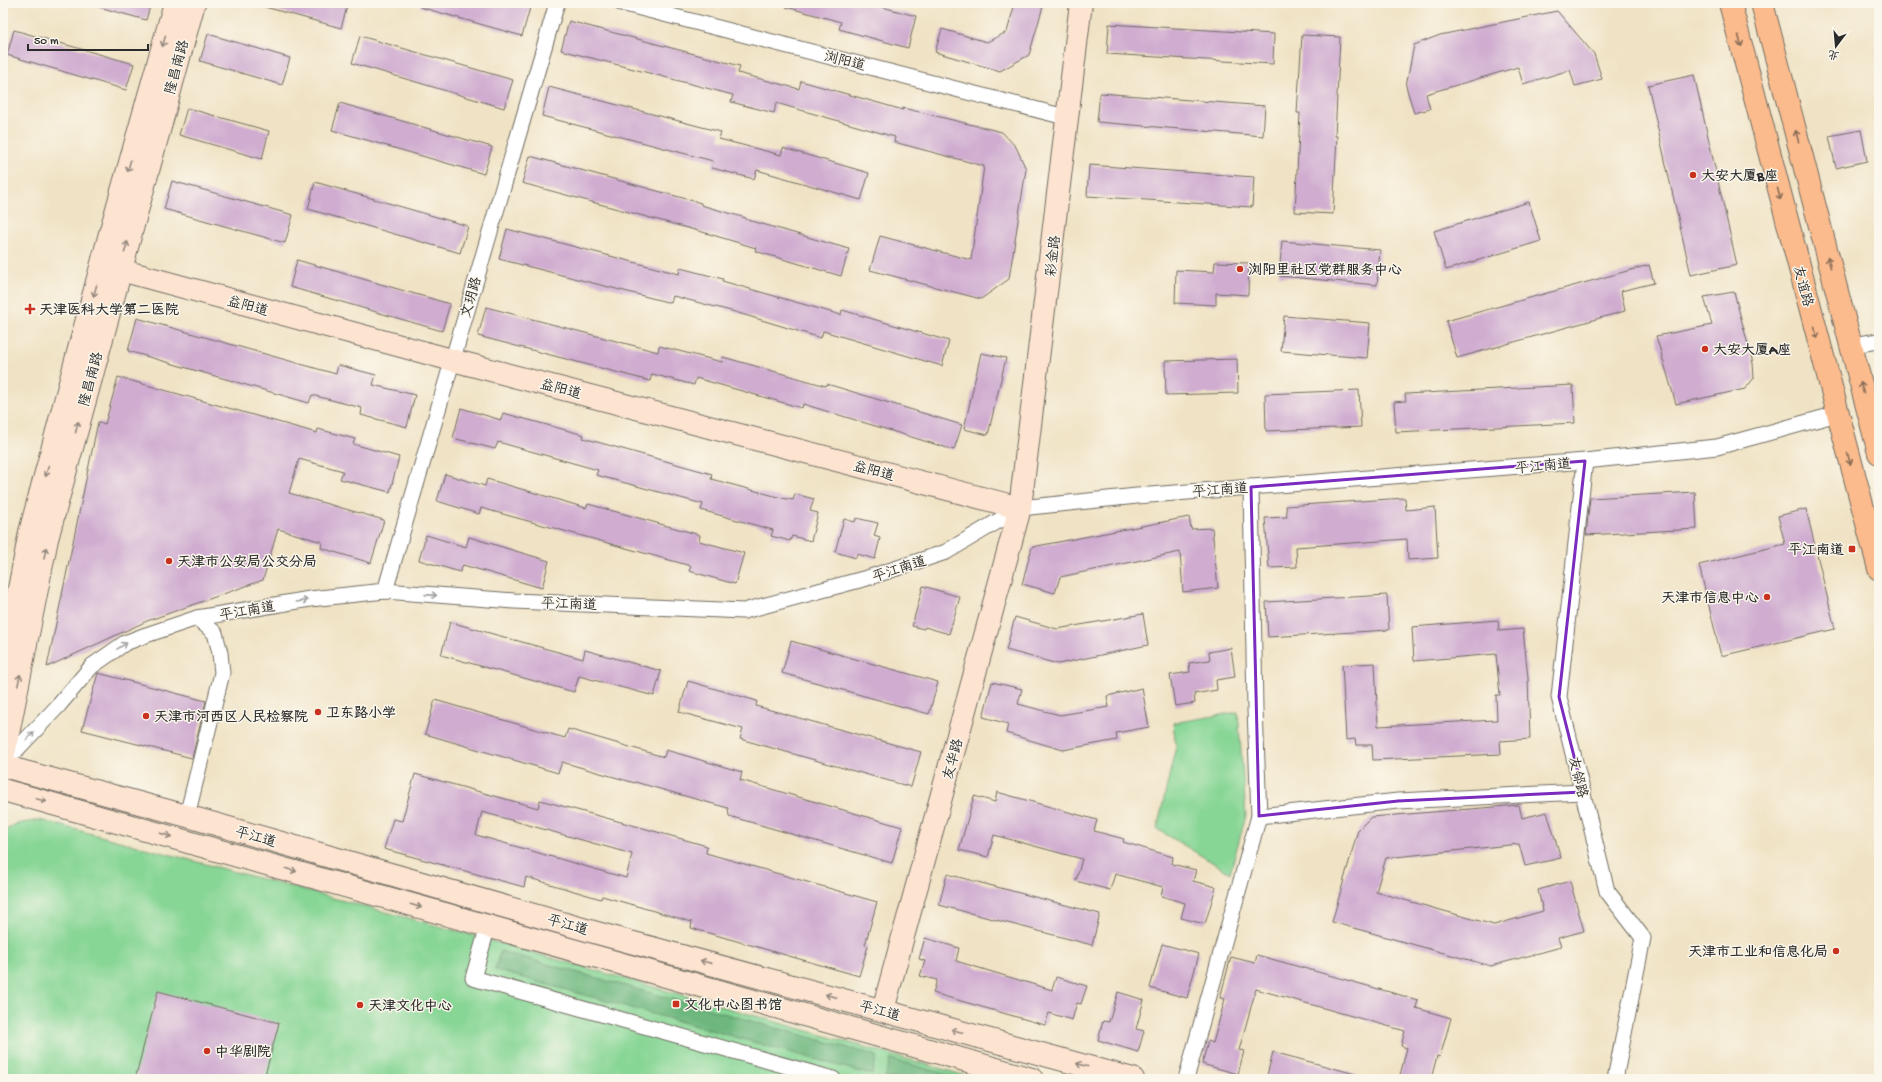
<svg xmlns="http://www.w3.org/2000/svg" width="1882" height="1082" font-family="'Gochi Hand','LXGW WenKai TC',sans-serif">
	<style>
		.green { fill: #87d695; stroke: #598060 }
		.forest { fill: #6db77e; stroke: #4c7154 }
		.building { fill: #cfacd0; fill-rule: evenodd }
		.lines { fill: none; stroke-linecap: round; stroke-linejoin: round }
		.street-casing { stroke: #706b61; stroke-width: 17 }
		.secondary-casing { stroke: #706b61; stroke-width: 24 }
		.primary-casing { stroke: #706b61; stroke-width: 24 }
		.street { stroke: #fff; stroke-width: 15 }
		.secondary { stroke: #fde4d1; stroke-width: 22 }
		.primary { stroke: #fbbb8d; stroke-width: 22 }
		.oneway { stroke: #94887e }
		.oneway2 { stroke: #896c57 }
		.oneway3 { stroke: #a0a0a0 }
		.marked { fill: none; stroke: #7b2cbf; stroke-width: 3; stroke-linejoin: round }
		.poi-dot { fill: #c8321e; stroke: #fbf7ec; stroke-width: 1.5 }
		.labels { text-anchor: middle; stroke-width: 3; stroke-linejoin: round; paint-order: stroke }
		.street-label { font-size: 14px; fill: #2b2b2b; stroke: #fbf7ec }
		.poi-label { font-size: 14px; font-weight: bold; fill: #2b2b2b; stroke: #fbf7ec; text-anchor: start }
	</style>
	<rect width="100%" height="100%" fill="#fbf7ec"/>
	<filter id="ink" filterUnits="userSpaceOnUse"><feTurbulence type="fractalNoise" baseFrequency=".025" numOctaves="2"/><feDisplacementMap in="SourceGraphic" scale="8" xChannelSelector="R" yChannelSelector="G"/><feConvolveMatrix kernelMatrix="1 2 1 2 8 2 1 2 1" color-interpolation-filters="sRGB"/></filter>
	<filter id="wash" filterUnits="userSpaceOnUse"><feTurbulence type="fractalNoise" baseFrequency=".012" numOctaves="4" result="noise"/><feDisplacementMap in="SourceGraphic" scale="16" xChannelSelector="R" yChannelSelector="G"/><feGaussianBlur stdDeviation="0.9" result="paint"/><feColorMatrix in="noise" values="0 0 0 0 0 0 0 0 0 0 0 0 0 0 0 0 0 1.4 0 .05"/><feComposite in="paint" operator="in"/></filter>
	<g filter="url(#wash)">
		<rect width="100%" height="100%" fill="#f0e3c5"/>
		<!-- green -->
		<g class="green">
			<path d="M1238,712L1246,816L1230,873L1157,829L1176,746L1173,723Z"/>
			<path d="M40,820L457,931L977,1079H3V832L16,824Z"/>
		</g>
		<!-- forest -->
		<g class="forest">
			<path d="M500,951L877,1056L872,1075L495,970Z"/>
			<path d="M891,1059L962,1079L885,1078Z"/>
		</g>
		<g id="blocks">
			<!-- building -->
			<g class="building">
				<path d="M99,3H151L146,20L99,7Z"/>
				<path d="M266,3H348L341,28L265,7Z"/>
				<path d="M421,3H511L530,8L522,36L420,7Z"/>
				<path d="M787,3H867L916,16L908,48L839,29L841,22L786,7Z"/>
				<path d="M1015,3H1044L1029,55L1000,71L935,52L942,29L987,42L1007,32Z"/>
				<path d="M1557,11L1594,54L1602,79L1575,86L1570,70L1523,84L1518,67L1426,94L1430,109L1414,113L1406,86L1414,45L1440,35Z"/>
				<path d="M569,21L740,66L738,73L799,89L801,81L903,110V108L1002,132L1016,147L1026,169L1009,279L981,299L870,270L880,236L971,260L984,166L894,142L895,137L776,103L774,113L731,102L733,95L561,50Z"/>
				<path d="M1109,24L1274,34L1273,64L1107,54Z"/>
				<path d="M14,30L134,64L126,90L7,55Z"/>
				<path d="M208,34L290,58L282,85L200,61Z"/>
				<path d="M1302,35L1340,37L1335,136H1337L1333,214L1295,212L1300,113H1297Z"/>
				<path d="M360,36L513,80L504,108L352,63Z"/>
				<path d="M1694,75L1737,265L1691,275L1648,85Z"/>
				<path d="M549,87L721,132L719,139L781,155L783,148L869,173L861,200L757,170L754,179L712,168L713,161L542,116Z"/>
				<path d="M1100,93L1265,106L1263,136L1097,122Z"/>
				<path d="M340,103L492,147L484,174L332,130Z"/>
				<path d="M187,108L269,131L262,159L179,135Z"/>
				<path d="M1861,130L1867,161L1836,168L1829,136Z"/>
				<path d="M530,156L701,203V205L746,218L745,219L849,249L841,276L755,251L756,248L706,233L522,183Z"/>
				<path d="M1089,165L1254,177L1252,207L1087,196Z"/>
				<path d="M172,181L293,215L285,243L164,209Z"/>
				<path d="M315,182L468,226L460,253L308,209Z"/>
				<path d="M1529,202L1541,241L1446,270L1434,231Z"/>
				<path d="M507,229L679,274L680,268L723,279L722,281L841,315L842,310L949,341L942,366L823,331L821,338L735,312L673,296L671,303L499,259Z"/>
				<path d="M1282,241L1380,250L1377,285L1279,276Z"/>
				<path d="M297,260L450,304L442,331L290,287Z"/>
				<path d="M1215,262L1249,263L1248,295L1216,293V305L1175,303L1176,270L1214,272Z"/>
				<path d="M1649,265L1654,283L1621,291L1625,311L1457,358L1446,321Z"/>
				<path d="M1734,292L1753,363L1754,378L1745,389L1676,404L1656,336L1712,325L1704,297Z"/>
				<path d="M486,307L658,352L659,346L722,362L723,357L826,386L827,384L962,425L954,450L803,404L802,408L696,378L694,385L652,374L650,381L478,336Z"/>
				<path d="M1284,316L1370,323L1367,358L1281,351Z"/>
				<path d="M137,318L336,374L338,365L376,375L373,385L415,395L407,427L361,415L362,408L312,395L309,403L128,351Z"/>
				<path d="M981,353L1006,358L988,435L964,429Z"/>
				<path d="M1237,359L1238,393L1166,395L1165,361Z"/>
				<path d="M118,377L317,433L318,429L355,439L353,444L399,457L390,492L340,479L343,471L299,459L289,493L384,520L371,563L321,548L322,542L278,529L263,580L147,621L47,667L98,422L105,424Z"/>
				<path d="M1573,385L1575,423L1396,432L1394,402L1406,401L1405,394Z"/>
				<path d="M1359,390L1361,427L1266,431L1265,394Z"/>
				<path d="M461,408L501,420L503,413L584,435L583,438L712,474L711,479L782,498L793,500L795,494L814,499L810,511L818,513L811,541L792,536L790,541L771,536L773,530L701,510L703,504L596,475L598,470L498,442L495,449L453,438Z"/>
				<path d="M445,474L485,486L487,479L586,508L588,504L700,535L699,541L744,553L735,584L689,571L691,566L481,508L479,514L437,501Z"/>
				<path d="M1695,492L1697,529L1586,535L1590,498Z"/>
				<path d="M1405,498L1406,510L1435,507L1438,558L1408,560L1407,539L1296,547L1297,567L1269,568L1265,518L1287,517L1286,506Z"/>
				<path d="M1806,509L1835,629L1721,656L1699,565L1785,544L1778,516Z"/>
				<path d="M1189,517L1191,529L1212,528L1218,588L1183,592L1180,552L1060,577L1055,593L1022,584L1032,547Z"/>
				<path d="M856,518L878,523L874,536L880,538L875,559L857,554L856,558L835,552L844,519L855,522Z"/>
				<path d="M426,535L466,547L469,537L549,561L542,588L463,565L460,572L419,560Z"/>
				<path d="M923,586L960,597L949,634L925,627L924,629L912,626Z"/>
				<path d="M1387,595L1389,630L1268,637L1266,602Z"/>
				<path d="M1143,614L1148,645L1058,664L1006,650L1015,617L1057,629Z"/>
				<path d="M1498,620L1499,631L1523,629L1528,678L1530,739L1500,741L1501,754L1373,760L1372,745H1356L1355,739L1346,740L1342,665L1375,663L1378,726L1497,720L1496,695H1500L1496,654L1414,661L1412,627Z"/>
				<path d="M450,622L583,659L585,650L661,671L654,696L579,676L574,692L441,655Z"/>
				<path d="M791,641L938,682L929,714L782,673Z"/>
				<path d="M1231,648L1235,677L1216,680L1217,690L1194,694L1195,703L1175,706L1170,675L1190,672L1189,663L1210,660L1209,652Z"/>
				<path d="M98,673L206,701L192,758L82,730Z"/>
				<path d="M688,681L757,701L756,706L921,752L911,787L740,739L743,729L679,712Z"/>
				<path d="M992,682L1022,689L1018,704L1060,715L1109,707L1107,696L1142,688L1149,727L1116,733L1117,740L1063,750L1006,733L1008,724L983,717Z"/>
				<path d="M435,700L565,738L568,729L664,757L666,750L742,772L740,780L902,827L892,863L729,816L728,808L635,782V783L562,762L558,773L425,734Z"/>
				<path d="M415,774L538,808L540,800L643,828L707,846L706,853L877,902L865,945L868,946L859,976L691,928L692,922L602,896L601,899L526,877L524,887L384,849L393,819L402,821ZM482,812L632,854L626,878L476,835Z"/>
				<path d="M997,792L1097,820L1094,831L1124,839L1123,842L1173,857L1172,864L1196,870L1193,881L1216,887L1205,924L1181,918L1185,903L1161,896L1163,887L1115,874L1110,890L1076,881L1082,859L994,835L988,857L959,850L974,796L995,802Z"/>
				<path d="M1519,805L1522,818L1547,812L1561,858L1525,866L1519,844L1386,858L1376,892L1494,925L1543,911L1538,890L1570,881L1584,931L1558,938L1561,947L1491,966L1332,922L1358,830L1371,817Z"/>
				<path d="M947,874L1100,914L1092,945L939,905Z"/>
				<path d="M925,938L959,948L956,961L1052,990L1056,977L1087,986L1081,1004L1077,1003L1072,1020L1049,1013L1045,1025L933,993L937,980L920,976L925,961L919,959Z"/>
				<path d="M1162,944L1199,954L1187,998L1150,988Z"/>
				<path d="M1257,955L1418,1000L1416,1008L1451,1018L1440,1057L1437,1056L1431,1079H1399L1407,1048L1401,1046L1405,1031L1256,989L1239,1050L1244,1051L1238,1074L1202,1064L1208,1041L1213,1043L1225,999L1220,998L1231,957L1255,963Z"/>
				<path d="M158,991L279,1023L264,1079H135Z"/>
				<path d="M1118,992L1144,1000L1136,1029L1144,1031L1138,1052L1098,1040L1103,1021L1109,1022Z"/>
				<path d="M1273,1052L1359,1075L1358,1079H1266Z"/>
			</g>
		</g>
	</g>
	<g filter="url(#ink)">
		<use href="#blocks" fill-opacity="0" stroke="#706b61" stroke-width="1"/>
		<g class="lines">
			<!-- street casing -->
			<g class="street-casing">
				<g id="street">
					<path d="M621,3L1069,118"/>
					<path d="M1851,345L1879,341"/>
					<path d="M1585,461L1559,697L1607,891L1643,938L1615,1079"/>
					<path d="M385,591L557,3"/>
					<path d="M3,764L59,705L92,666L125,643L146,635L197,618L310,599L385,591L514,601L744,611L867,578L946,552L1020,508L1137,496L1585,461L1717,447L1837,414"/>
					<path d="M187,816L222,673L220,653L215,633L197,618"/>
					<path d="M1259,816L1398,801L1583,792"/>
					<path d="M488,926L473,978L833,1079"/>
					<path d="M1186,1079L1259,816L1255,709L1251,487"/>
				</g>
			</g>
			<!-- secondary casing -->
			<g class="secondary-casing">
				<g id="secondary">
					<path d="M102,265L452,360L1020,508"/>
					<path d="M3,672L30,532L109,237L175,3"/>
					<path d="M3,759L47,539L194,3"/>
					<path d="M3,766L187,816L590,931L1133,1079"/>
					<path d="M3,790L1032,1079"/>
					<path d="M883,1010L1020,508L1081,3"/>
				</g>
			</g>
			<!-- primary casing -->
			<g class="primary-casing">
				<g id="primary">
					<path d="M1730,3L1879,569"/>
					<path d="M1762,3L1879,453"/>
				</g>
			</g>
			<!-- street -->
			<use href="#street" class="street"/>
			<!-- secondary -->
			<use href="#secondary" class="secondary"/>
			<!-- primary -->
			<use href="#primary" class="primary"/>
		</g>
		<!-- one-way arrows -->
		<defs><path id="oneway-shaft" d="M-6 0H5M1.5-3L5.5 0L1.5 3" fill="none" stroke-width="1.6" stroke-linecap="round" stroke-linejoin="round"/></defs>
		<g class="oneway">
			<use href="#oneway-shaft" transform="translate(164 41) rotate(106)"/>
			<use href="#oneway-shaft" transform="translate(129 166) rotate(106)"/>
			<use href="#oneway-shaft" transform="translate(126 247) rotate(-75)"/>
			<use href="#oneway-shaft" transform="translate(95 291) rotate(105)"/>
			<use href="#oneway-shaft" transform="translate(77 427) rotate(-75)"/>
			<use href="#oneway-shaft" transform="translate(47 471) rotate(105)"/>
			<use href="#oneway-shaft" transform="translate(45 553) rotate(-79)"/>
			<use href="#oneway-shaft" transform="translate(19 680) rotate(-79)"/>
			<use href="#oneway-shaft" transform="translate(41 800) rotate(15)"/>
			<use href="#oneway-shaft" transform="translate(166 835) rotate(16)"/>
			<use href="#oneway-shaft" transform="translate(291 870) rotate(16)"/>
			<use href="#oneway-shaft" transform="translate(416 906) rotate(16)"/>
			<use href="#oneway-shaft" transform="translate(706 962) rotate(-165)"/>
			<use href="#oneway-shaft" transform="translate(831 996) rotate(-165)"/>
			<use href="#oneway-shaft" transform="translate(957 1031) rotate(-165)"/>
			<use href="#oneway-shaft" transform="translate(1082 1065) rotate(-165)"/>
		</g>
		<g class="oneway2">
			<use href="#oneway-shaft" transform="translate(1740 41) rotate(75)"/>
			<use href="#oneway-shaft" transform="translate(1797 136) rotate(-105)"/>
			<use href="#oneway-shaft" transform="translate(1779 194) rotate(75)"/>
			<use href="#oneway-shaft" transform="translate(1829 262) rotate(-105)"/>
			<use href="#oneway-shaft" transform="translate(1816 333) rotate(75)"/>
			<use href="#oneway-shaft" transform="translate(1862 388) rotate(-105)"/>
			<use href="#oneway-shaft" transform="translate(1849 459) rotate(75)"/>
		</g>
		<g class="oneway3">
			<use href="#oneway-shaft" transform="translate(431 595) rotate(4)"/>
			<use href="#oneway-shaft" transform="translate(302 601) rotate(-10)"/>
			<use href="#oneway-shaft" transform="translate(122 646) rotate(-32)"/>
			<use href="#oneway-shaft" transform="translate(30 736) rotate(-47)"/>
		</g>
	</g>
	<!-- marked area -->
	<path class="marked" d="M1585,461L1559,697L1583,792L1398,801L1259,816L1251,487Z"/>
	<!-- markers -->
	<g class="poi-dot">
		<circle cx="1693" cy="175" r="4"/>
		<circle cx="1240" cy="269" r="4"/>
		<path d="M28 303h4v4h4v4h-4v4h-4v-4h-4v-4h4z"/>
		<circle cx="1705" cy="349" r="4"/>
		<rect x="1848" y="545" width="8" height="8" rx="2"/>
		<circle cx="169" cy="561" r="4"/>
		<circle cx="1767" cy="597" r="4"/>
		<circle cx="318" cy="712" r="4"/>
		<circle cx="146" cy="716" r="4"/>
		<circle cx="1836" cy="951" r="4"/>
		<rect x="672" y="1000" width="8" height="8" rx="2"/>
		<circle cx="360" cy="1005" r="4"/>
		<circle cx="207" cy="1051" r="4"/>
	</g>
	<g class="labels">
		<!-- street labels -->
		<g class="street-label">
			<text transform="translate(845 60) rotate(14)" y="5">浏阳道</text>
			<text transform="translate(176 67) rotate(-75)" y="5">隆昌南路</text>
			<text transform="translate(1052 256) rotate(-83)" y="5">彩金路</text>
			<text transform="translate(1804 286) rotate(75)" y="5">友谊路</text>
			<text transform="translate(470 297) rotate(-74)" y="5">文玥路</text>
			<text transform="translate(248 305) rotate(15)" y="5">益阳道</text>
			<text transform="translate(90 379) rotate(-75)" y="5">隆昌南路</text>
			<text transform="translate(561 388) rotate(15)" y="5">益阳道</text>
			<text transform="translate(1543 465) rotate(-5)" y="5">平江南道</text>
			<text transform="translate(874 470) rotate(15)" y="5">益阳道</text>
			<text transform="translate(1220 489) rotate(-4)" y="5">平江南道</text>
			<text transform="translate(899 568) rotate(-18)" y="5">平江南道</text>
			<text transform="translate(569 603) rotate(2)" y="5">平江南道</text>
			<text transform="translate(247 610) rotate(-10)" y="5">平江南道</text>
			<text transform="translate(952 759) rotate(-75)" y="5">友华路</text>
			<text transform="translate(1579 777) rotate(76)" y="5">友邻路</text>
			<text transform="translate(256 836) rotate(16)" y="5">平江道</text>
			<text transform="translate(568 924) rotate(16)" y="5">平江道</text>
			<text transform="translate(880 1010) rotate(15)" y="5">平江道</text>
		</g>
		<!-- poi labels -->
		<g class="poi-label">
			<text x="1701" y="180">大安大厦B座</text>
			<text x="1248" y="274">浏阳里社区党群服务中心</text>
			<text x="39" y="314">天津医科大学第二医院</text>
			<text x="1713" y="354">大安大厦A座</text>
			<text x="1844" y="554" text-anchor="end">平江南道</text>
			<text x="177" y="566">天津市公安局公交分局</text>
			<text x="1759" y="602" text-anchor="end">天津市信息中心</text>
			<text x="326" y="717">卫东路小学</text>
			<text x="154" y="721">天津市河西区人民检察院</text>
			<text x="1828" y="956" text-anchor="end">天津市工业和信息化局</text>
			<text x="684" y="1009">文化中心图书馆</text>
			<text x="368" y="1010">天津文化中心</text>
			<text x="215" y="1056">中华剧院</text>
		</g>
	</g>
	<!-- margin -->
	<rect width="1882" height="1082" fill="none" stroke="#fbf7ec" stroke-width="16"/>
	<!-- north arrow -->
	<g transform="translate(1836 46) rotate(196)" stroke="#fbf7ec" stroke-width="3" paint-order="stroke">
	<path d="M0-3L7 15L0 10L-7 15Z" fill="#2b2b2b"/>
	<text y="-6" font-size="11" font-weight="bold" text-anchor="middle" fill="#2b2b2b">北</text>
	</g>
	<!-- scale -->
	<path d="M28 44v6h120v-6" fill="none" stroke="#2b2b2b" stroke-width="2"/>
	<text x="34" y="44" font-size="12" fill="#2b2b2b" stroke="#fbf7ec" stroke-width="3" paint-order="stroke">50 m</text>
</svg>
